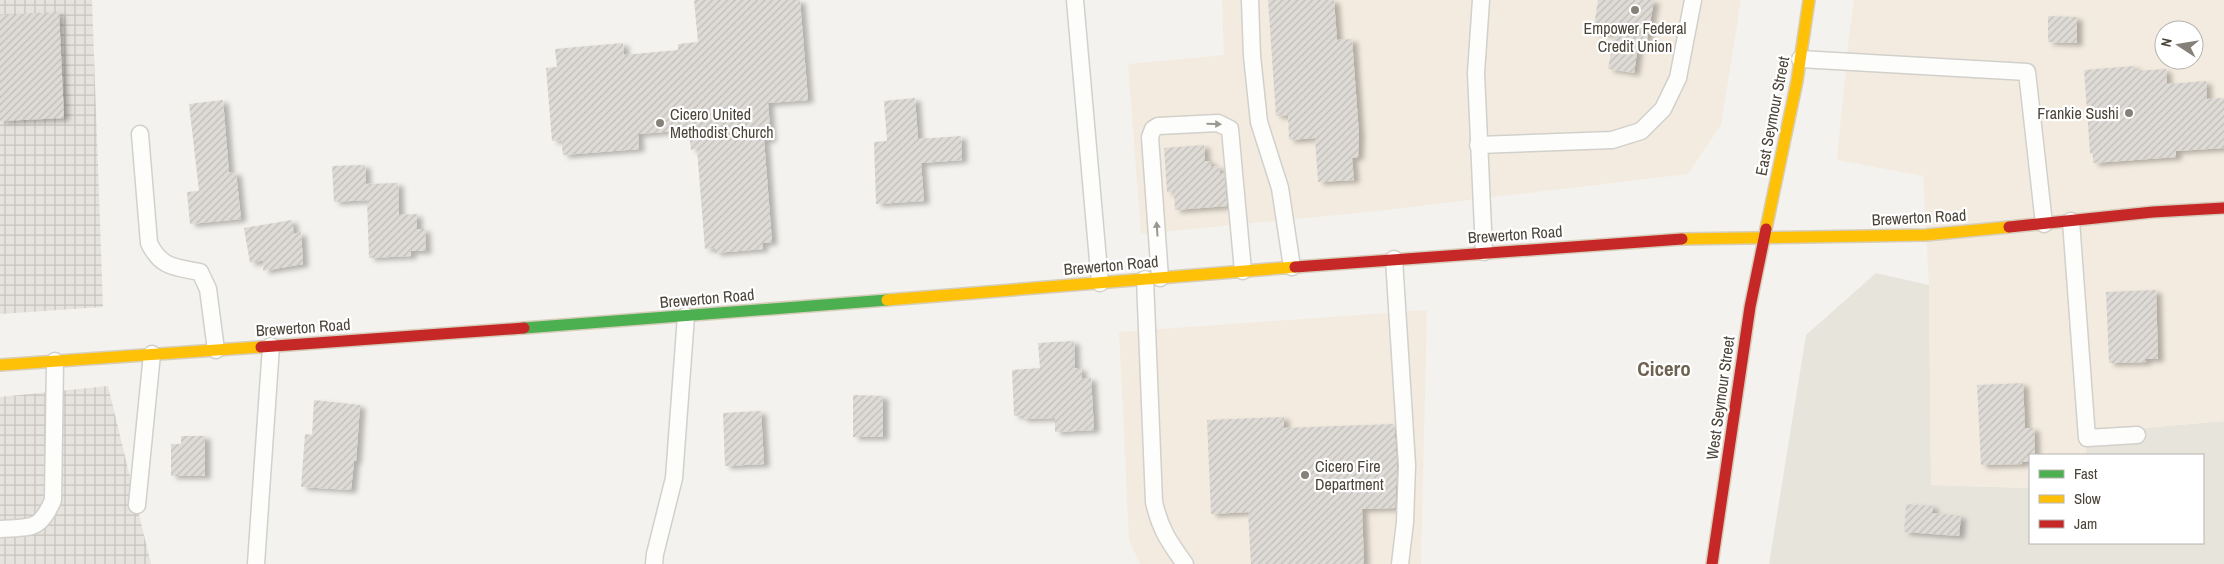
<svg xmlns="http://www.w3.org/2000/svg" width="2224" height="564" font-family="'Archivo Narrow',sans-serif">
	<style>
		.residential { fill: #e7e4dc }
		.commercial { fill: #f3ebdf; fill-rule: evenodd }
		.industrial { fill: url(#industrial-grid) }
		.building { fill: url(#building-hatch); filter: url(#shadow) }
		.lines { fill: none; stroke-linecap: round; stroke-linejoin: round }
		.lane-casing { stroke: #d2d0cb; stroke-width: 19 }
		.fast-casing { stroke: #d6cebb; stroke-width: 14 }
		.slow-casing { stroke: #d6cebb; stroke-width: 14 }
		.jam-casing { stroke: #d6cebb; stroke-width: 14 }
		.lane { stroke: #fdfdfc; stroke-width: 16 }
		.fast { stroke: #4caf50; stroke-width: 11 }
		.slow { stroke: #ffc107; stroke-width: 11 }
		.jam { stroke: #c62828; stroke-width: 11 }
		.oneway { fill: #9b9791 }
		.poi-dot { fill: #868178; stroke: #fff; stroke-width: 2 }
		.labels { text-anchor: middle; stroke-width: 4.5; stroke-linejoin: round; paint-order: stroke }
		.poi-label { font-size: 16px; fill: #4b4439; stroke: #fff; text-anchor: start }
		.street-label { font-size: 16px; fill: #4b4439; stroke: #fff }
		.district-label { font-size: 21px; font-weight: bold; fill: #6e6250; stroke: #fff }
	</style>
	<defs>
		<pattern id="industrial-grid" width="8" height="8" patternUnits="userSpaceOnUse" patternTransform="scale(1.25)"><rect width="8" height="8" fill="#e6e2de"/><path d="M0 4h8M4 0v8" fill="none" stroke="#c7c3bf"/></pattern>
		<pattern id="building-hatch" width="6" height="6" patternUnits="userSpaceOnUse" patternTransform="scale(1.25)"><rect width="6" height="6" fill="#dedbd6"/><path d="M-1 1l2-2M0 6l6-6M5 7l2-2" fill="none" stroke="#c0bdb8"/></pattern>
		<filter id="shadow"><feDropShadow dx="5.5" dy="3" stdDeviation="2.5" flood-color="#0004"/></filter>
	</defs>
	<rect width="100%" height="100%" fill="#f4f2ee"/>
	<!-- residential -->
	<path class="residential" d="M1876,273L1929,285L1931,485L2030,488V543H2203V455H2086V433L2224,421V564H1769L1806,335Z"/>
	<!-- commercial -->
	<g class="commercial">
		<path d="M1222,0H1741L1721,125L1688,174L1377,211L1141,234L1128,64L1224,55Z"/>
		<path d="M1854,0H2224V421L2087,433L2086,455H2030V488L1931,485L1929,285L1923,176L1837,160L1848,44ZM2164,30H2194V60H2164Z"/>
		<path d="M1427,310L1421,564H1140L1129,540L1119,332Z"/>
	</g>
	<!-- industrial -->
	<g class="industrial">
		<path d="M0,0H92L103,307L0,314Z"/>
		<path d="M108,386L151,564H0V397Z"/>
	</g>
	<!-- building -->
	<g class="building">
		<path d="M694,0H800L808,100L768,103L771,139L764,140L772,242L762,243L763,249L715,253V248L705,249L697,149L691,150L689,130L638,134L639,149L563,155L561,140L552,141L546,68L557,67L555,49L623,43L624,55L678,50V44L698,42Z"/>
		<path d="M1268,0H1334L1337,40L1352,39L1359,135L1358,157L1352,158L1354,180L1318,182L1315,138L1289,140L1288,115L1276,116Z"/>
		<path d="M1598,0H1654L1647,40L1639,39L1634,73L1608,69L1614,35L1593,32Z"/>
		<path d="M59,12L64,118L0,121V15Z"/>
		<path d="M2048,16L2077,17V43L2048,42Z"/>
		<path d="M2135,66V71L2166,69L2167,84L2206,81L2207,99L2224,98V148L2176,151V157L2093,163V154L2090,153L2084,70Z"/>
		<path d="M915,98L918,139L961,136L962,160L921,163L924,201L876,204L874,142L887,141L884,101Z"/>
		<path d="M223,100L229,173L236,172L241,219L190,224L187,192L199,191L189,104Z"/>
		<path d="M1204,145L1205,161H1211V167L1219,166L1220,174L1224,173L1227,206L1175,210L1174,192H1167L1164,148Z"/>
		<path d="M365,165L366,184L398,183L399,215L417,214V229H425L426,251H411V256L369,258L367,200L334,202L332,166Z"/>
		<path d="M292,220L294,234L301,232L303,264L263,271L264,260L250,263L244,228Z"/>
		<path d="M2156,290L2158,359H2146V362L2109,363L2106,292Z"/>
		<path d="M1074,341L1075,368H1081L1082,378H1091L1094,430L1055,432V418L1022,419V415L1014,416L1012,370L1040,368L1038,343Z"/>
		<path d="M2023,383L2025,428H2034L2035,455H2030V462H2022V464L1981,465L1977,385Z"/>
		<path d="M853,395L883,396V437H853Z"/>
		<path d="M314,400L360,405L356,461H354L351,490L301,487L305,434L312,435Z"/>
		<path d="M761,411L764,464L725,466L723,413Z"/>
		<path d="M1284,417V428L1394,424L1397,465L1395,508L1362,509L1364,564H1251L1248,512L1211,514L1207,420Z"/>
		<path d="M181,436H205V476H171V444H181Z"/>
		<path d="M1906,504L1933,506L1932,513L1961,516L1959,536L1904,532Z"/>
	</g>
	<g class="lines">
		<!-- lane casing -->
		<g class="lane-casing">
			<g id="lane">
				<path d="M1075,0L1100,283"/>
				<path d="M1250,0L1252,56L1259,122L1280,188L1292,267"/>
				<path d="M1481,0L1476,73L1484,252"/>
				<path d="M1800,59L2027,72L2044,224"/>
				<path d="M140,134L149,243C161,268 175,267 200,272L208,289L216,350"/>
				<path d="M1478,145L1612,140L1641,131L1663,109L1678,78L1693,0"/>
				<path d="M2071,221L2087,438L2137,435"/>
				<path d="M1394,259L1407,465L1405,522L1400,564"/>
				<path d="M1160,278L1150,137L1153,129L1158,126L1218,123L1230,129L1243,271"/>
				<path d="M1145,279L1154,502C1160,529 1169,542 1185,564"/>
				<path d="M137,505L152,354"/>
				<path d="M0,529C31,527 40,531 53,500L55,361"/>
				<path d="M256,564L271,346"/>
				<path d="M654,564L655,554L674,478L686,316"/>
			</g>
		</g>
		<!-- fast casing -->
		<g class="fast-casing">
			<path id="fast" d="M524,328L887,300"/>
		</g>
		<!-- slow casing -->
		<g class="slow-casing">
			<g id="slow">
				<path d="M1766,229L1797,81L1809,0"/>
				<path d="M1682,239L1926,235L2009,227"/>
				<path d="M887,300L1295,267"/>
				<path d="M0,365L261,347"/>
			</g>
		</g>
		<!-- jam casing -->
		<g class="jam-casing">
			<g id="jam">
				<path d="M2009,227L2153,212L2224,208"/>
				<path d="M1295,267L1682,239"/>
				<path d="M261,347L524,328"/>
				<path d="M1712,564L1750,307L1766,229"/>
			</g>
		</g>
		<!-- lane -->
		<use href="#lane" class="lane"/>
		<!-- fast -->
		<use href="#fast" class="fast"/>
		<!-- slow -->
		<use href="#slow" class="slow"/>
		<!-- jam -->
		<use href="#jam" class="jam"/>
	</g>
	<!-- one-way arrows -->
	<defs><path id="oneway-solid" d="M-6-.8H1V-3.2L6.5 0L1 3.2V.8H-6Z" transform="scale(1.25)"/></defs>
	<g class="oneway">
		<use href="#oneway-solid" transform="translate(1214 124) rotate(1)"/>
		<use href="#oneway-solid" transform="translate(1157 229) rotate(-94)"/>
	</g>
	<!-- markers -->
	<g class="poi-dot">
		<circle cx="1635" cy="10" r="5"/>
		<circle cx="2129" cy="113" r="5"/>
		<circle cx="660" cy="123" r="5"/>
		<circle cx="1305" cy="475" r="5"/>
	</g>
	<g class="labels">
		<!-- poi labels -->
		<g class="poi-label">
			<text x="1635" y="34" text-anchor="middle">Empower Federal<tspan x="1635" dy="18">Credit Union</tspan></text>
			<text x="2119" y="119" text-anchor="end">Frankie Sushi</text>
			<text x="670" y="120">Cicero United<tspan x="670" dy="18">Methodist Church</tspan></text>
			<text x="1315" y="472">Cicero Fire<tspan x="1315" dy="18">Department</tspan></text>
		</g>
		<!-- street labels -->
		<g class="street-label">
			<text transform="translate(1772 116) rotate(-79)" y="6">East Seymour Street</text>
			<text transform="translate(1919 217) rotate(-3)" y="6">Brewerton Road</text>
			<text transform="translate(1515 234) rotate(-4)" y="6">Brewerton Road</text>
			<text transform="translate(1111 265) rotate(-5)" y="6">Brewerton Road</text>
			<text transform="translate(707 298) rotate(-5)" y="6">Brewerton Road</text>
			<text transform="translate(303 327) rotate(-4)" y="6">Brewerton Road</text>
			<text transform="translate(1720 398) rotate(-82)" y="6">West Seymour Street</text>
		</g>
		<!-- district labels -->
		<g class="district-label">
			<text x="1664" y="376">Cicero</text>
		</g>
	</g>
	<!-- legend -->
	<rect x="2029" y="454" width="175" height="90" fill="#ffffff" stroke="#b7b4b0"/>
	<rect x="2039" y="470" width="25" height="8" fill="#4caf50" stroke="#b7b4b0"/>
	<text x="2074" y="479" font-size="15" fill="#4b4439">Fast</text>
	<rect x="2039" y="495" width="25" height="8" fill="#ffc107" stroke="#b7b4b0"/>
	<text x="2074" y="504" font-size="15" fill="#4b4439">Slow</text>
	<rect x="2039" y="520" width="25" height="8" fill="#c62828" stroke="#b7b4b0"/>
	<text x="2074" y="529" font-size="15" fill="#4b4439">Jam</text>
	<!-- north arrow -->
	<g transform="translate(2179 45) rotate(282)"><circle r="24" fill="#ffffff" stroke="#b7b4b0"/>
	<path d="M0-4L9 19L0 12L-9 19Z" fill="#868178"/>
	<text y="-8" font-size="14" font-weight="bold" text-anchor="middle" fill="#4b4439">N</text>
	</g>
</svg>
